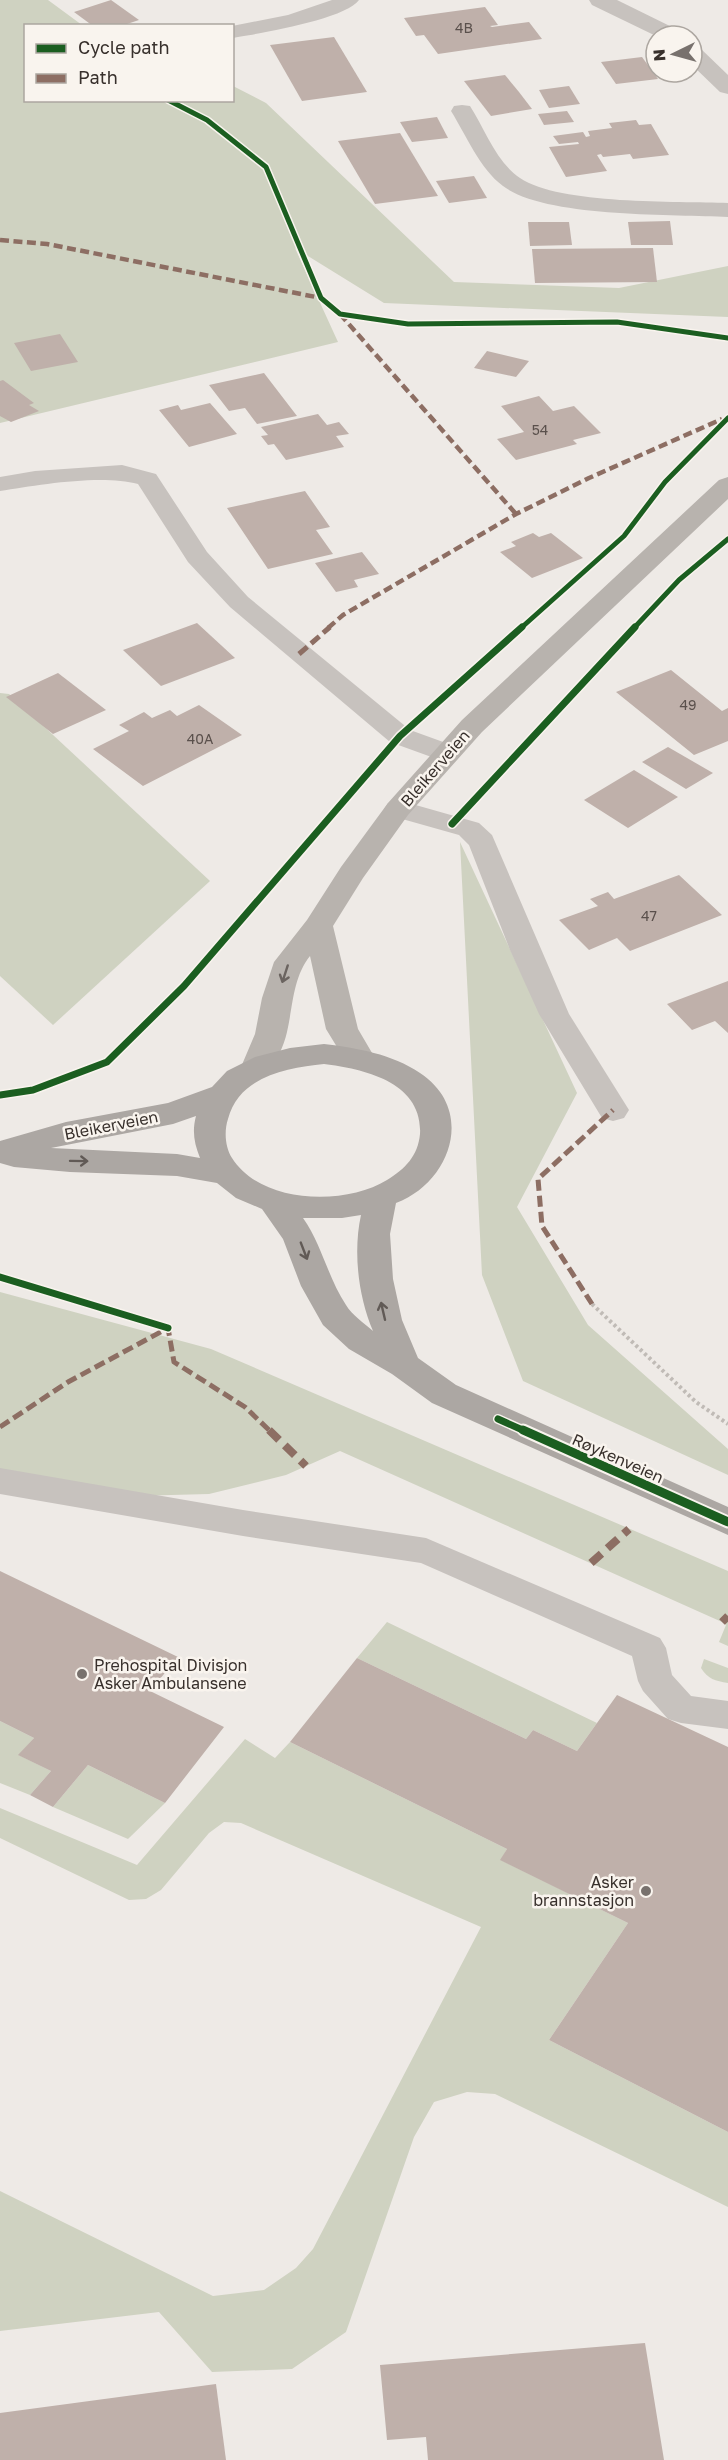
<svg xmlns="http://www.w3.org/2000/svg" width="728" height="2460" font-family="'Golos Text',sans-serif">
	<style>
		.green { fill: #cfd2c1 }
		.building { fill: #bfb0aa }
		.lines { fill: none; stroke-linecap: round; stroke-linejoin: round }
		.path { stroke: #c0bbb6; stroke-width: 4; stroke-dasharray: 3 3; stroke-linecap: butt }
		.lane { fill: #c7c2be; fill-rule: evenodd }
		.street { fill: #c7c2be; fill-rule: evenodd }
		.secondary { fill: #b8b3ae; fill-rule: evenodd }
		.primary { fill: #aca7a3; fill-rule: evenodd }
		.quiet-far2 { stroke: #8d6e63; stroke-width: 4.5; stroke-dasharray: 9 4.5; stroke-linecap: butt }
		.quiet-far1 { stroke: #8d6e63; stroke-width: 5; stroke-dasharray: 11 5; stroke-linecap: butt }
		.quiet { stroke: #8d6e63; stroke-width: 8; stroke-dasharray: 14 8; stroke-linecap: butt }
		.cycleway-far2-casing { stroke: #f9f4ee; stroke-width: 8 }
		.cycleway-far1-casing { stroke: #f9f4ee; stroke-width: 10 }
		.cycleway-casing { stroke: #f9f4ee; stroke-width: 13 }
		.cycleway-far2 { stroke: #1b5e20; stroke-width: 5 }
		.cycleway-far1 { stroke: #1b5e20; stroke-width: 7 }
		.cycleway { stroke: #1b5e20; stroke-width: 9 }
		.oneway { stroke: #6b6460 }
		.oneway2 { stroke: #615a56 }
		.poi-dot { fill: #78716d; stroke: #f9f4ee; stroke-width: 2 }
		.labels { text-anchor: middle; stroke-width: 5; stroke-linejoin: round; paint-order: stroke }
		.number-label { font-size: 14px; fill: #5a504c }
		.street-label { font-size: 16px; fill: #38302c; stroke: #f9f4ee }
		.poi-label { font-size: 16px; fill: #38302c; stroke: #f9f4ee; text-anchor: start }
	</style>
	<rect width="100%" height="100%" fill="#eeeae6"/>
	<!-- green -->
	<g class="green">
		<path d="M0,0H48L82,25L26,26V100H232L233,86L266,103L454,282L619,288L728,266V317L384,303L295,248L338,342L0,423Z"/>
		<path d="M0,693L9,694L210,881L53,1025L0,976Z"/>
		<path d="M460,842L577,1093L517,1207L588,1325L728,1449V1475L523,1381L482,1275Z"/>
		<path d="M0,1292L211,1349L728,1571V1646L719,1642L726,1625L722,1622L340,1451L286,1475L209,1494L133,1496L0,1471Z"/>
		<path d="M387,1622L597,1723L577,1751L533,1730L526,1739L357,1658Z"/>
		<path d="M704,1659L728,1668V1683C715,1681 708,1679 701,1668Z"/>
		<path d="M0,1721L34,1738L19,1755L51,1771L30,1795L0,1783Z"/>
		<path d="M245,1739L275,1758L290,1742L507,1849L501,1860L628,1923L549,2040L728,2132V2207L495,2094L467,2092L434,2102L414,2137L346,2332L292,2369L212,2372L159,2312L0,2331V2191L213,2296L264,2290L296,2268L313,2249L481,1927L241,1823L224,1822L209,1833L161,1890L146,1899L129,1900L0,1838V1808L137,1865Z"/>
		<path d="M88,1765L165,1803L128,1839L53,1807Z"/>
	</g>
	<!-- building -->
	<g class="building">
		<path d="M111,0L139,20L121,26H93L74,12Z"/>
		<path d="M485,7L498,25L490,26L492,27L529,22L542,39L438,54L424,35L416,36L404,18Z"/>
		<path d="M334,37L367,92L302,101L270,45Z"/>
		<path d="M642,57L658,79L616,84L601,62Z"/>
		<path d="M505,75L519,92L532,109L491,116L464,81Z"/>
		<path d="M569,86L580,104L549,108L539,90Z"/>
		<path d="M567,111L574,122L544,125L538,114Z"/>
		<path d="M437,117L448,138L412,142L400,122Z"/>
		<path d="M636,120L639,125L651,124L669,155L633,159L630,154L603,157L601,154L597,155L607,171L566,177L549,147L579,144L578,142L559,144L553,136L583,132L586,137L590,136L588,131L612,128L609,123Z"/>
		<path d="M400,133L438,196L375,204L338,141Z"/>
		<path d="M474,176L487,198L449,203L436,181Z"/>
		<path d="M670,221L673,245H631L628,222Z"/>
		<path d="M528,222H569L572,245L530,246Z"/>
		<path d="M653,248L657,282L535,283L532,249Z"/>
		<path d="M60,334L78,362L31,371L14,343Z"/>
		<path d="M487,351L529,361L516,377L474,368Z"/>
		<path d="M264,373L297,416L257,424L245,408L229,411L209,385Z"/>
		<path d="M3,380L34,403L29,405L39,411L11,422L0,416V381Z"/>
		<path d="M539,396L553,411L574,406L601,433L573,440L577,444L516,460L497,439L524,432L501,406Z"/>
		<path d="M210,403L237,434L189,447L159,410L178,405L181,410Z"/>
		<path d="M318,414L327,425L339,422L349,434L336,436L344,447L286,460L274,444L268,445L261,436L268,435L261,427Z"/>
		<path d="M305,491L330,527L316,530L333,554L268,569L227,508Z"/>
		<path d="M533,533L539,537L551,533L583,558L532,578L500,552L516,546L511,542Z"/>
		<path d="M362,552L379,574L354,580L358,587L336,592L315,563Z"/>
		<path d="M197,623L235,658L161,686L123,650Z"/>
		<path d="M671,670L722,711L728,708V741L694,755L616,692Z"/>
		<path d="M58,673L106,710L53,734L6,697Z"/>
		<path d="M199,705L242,735L143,786L93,749L129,731L119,725L144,712L152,718L170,710L177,716Z"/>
		<path d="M668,747L713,773L686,789L642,762Z"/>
		<path d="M634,770L678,797L628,828L584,800Z"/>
		<path d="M679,875L722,915L630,951L617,938L589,950L559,920L598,906L590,899L608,892L614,899Z"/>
		<path d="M728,981V1033L715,1021L692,1030L667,1004Z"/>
		<path d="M0,1571L178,1657L150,1691L224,1727L165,1803L88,1765L53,1807L30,1795L51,1771L18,1755L34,1738L0,1721Z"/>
		<path d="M357,1658L526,1739L533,1730L577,1751L617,1695L728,1747V2132L549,2040L628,1923L500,1860L507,1849L290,1742Z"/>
		<path d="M645,2343L664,2460H428L426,2437L387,2440L380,2365Z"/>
		<path d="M216,2384L226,2460H0V2413Z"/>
	</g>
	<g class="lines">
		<!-- path -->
		<path class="path" d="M592,1304L696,1402L728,1424"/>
		<!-- lane -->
		<g class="lane">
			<path d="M332,0H359C346,19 258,34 232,38V26L288,15Z"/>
			<path d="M462,105L470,106C485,129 496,162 520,178C560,205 677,201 728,203V217C674,214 545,218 503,186C480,169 466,135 451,111L454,106Z"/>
			<path d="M122,465L156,474L207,552L248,597L410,730L457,747L461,753L457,759L447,761L437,759L390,742L230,607L188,562L138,484C101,474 38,485 0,491V477L35,471Z"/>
			<path d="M0,1468L243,1510L426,1538L660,1638L666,1648L672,1675L691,1696L728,1701V1729L681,1723L668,1719L643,1691L638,1681L632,1656L421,1563L243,1536L0,1494Z"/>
		</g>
		<!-- street -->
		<g class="street">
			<path d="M589,0H617L680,31L683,36H656L592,5Z"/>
			<path d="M692,46L700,48L728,75V94L720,92L692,65Z"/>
			<path d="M398,800L479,823L492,835L569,1014L629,1110L624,1118L613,1121L602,1118L539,1014L510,950L469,845L459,835L388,815L384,809L388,803Z"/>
		</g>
		<!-- secondary -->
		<path class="secondary" d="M728,477V499L482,732L408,815L363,878L333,926L358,1029L375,1058L370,1065L359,1068L348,1065L326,1029L310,956C293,977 293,1006 287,1032C284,1046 276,1062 268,1074L257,1077L246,1074L241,1067L255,1034L262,998L274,962L307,920L341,867L388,803L462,720L719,480Z"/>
		<!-- primary -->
		<path class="primary" d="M324,1044C357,1048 392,1054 420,1073C476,1110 451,1182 396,1203L390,1234L393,1279L402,1320L418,1358L456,1385L728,1507V1535L432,1403L392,1374L349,1349L323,1325L301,1286L283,1239L262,1209L236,1198L217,1183L177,1176L70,1172L14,1167L0,1163V1141L66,1122L168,1103L212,1087L227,1071L255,1057L290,1048ZM324,1064C364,1069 423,1082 420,1134C418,1156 405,1169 387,1180C345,1206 261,1204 232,1158C225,1147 224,1131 228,1119C239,1076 287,1068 324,1064ZM196,1116C192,1131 194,1143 200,1158L177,1154L51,1148L173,1124ZM361,1215C353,1251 358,1296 373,1331C364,1323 352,1315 346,1305C328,1278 322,1245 303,1218H342Z"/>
		<!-- quiet-far2 -->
		<g class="quiet-far2">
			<path d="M0,240L47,244L321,298"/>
			<path d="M340,314L516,514"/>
			<path d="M328,628L343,615L516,514L589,478L722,419"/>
		</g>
		<!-- quiet-far1 -->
		<g class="quiet-far1">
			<path d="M299,654L330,627"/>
			<path d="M592,1304L542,1226L538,1179L613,1110"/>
			<path d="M0,1427L68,1382L168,1328L174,1362L245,1407L271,1432"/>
		</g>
		<!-- quiet -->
		<g class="quiet">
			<path d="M269,1430L306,1466"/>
			<path d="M591,1563L629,1529"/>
			<path d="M722,1622L728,1616"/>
		</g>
		<!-- cycleway-far2 casing -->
		<g class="cycleway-far2-casing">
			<g id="cycleway-far2">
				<path d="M168,100L207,120L266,167L321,298L340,314L408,324L617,322L728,338"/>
				<path d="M521,628L624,536L665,482L728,418"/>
				<path d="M634,628L679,580L728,539"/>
			</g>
		</g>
		<!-- cycleway-far1 casing -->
		<g class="cycleway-far1-casing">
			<g id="cycleway-far1">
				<path d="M452,824L635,627"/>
				<path d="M0,1095L33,1090L107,1062L184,986L400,736L522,627"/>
				<path d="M0,1277L168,1328"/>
				<path d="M498,1419L527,1432"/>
			</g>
		</g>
		<!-- cycleway casing -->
		<g class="cycleway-casing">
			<path id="cycleway" d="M523,1430L728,1522"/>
		</g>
		<!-- cycleway-far2 -->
		<use href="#cycleway-far2" class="cycleway-far2"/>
		<!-- cycleway-far1 -->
		<use href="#cycleway-far1" class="cycleway-far1"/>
		<!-- cycleway -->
		<use href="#cycleway" class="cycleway"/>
	</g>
	<!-- one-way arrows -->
	<defs><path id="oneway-shaft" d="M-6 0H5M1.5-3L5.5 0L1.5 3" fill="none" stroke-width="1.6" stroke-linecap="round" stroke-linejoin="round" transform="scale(1.5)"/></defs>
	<use class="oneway" href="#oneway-shaft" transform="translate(285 974) rotate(108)"/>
	<g class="oneway2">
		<use href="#oneway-shaft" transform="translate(79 1161) rotate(1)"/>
		<use href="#oneway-shaft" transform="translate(304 1251) rotate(69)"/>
		<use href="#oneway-shaft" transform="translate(383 1311) rotate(-103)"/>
	</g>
	<!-- markers -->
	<g class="poi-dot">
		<circle cx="82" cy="1674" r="6"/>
		<circle cx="646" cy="1891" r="6"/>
	</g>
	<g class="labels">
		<!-- number labels -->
		<g class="number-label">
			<text x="464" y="33">4B</text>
			<text x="540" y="435">54</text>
			<text x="688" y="710">49</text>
			<text x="200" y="744">40A</text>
			<text x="649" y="921">47</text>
		</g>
		<!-- street labels -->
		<g class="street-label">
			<text transform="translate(435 768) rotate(-49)" y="6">Bleikerveien</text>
			<text transform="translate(111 1125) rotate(-11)" y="6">Bleikerveien</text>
			<text transform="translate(618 1458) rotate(24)" y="6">Røykenveien</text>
		</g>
		<!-- poi labels -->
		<g class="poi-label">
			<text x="94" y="1671">Prehospital Divisjon<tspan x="94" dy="18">Asker Ambulansene</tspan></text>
			<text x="634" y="1888" text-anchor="end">Asker<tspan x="634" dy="18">brannstasjon</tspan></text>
		</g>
	</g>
	<!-- legend -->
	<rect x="24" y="24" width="210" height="78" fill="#f9f4ee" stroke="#aca6a0" stroke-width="1.5"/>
	<rect x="36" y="44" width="30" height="9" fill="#1b5e20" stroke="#aca6a0" stroke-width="1.5"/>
	<text x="78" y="54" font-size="18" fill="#38302c">Cycle path</text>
	<rect x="36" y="74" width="30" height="9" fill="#8d6e63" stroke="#aca6a0" stroke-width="1.5"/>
	<text x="78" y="84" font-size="18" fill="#38302c">Path</text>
	<!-- north arrow -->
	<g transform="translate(674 54) rotate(265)"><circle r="28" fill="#f9f4ee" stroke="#aca6a0" stroke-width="1.5"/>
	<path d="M0-4.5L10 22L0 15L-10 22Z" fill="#78716d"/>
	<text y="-9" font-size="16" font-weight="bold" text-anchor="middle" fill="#38302c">N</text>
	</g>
</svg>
